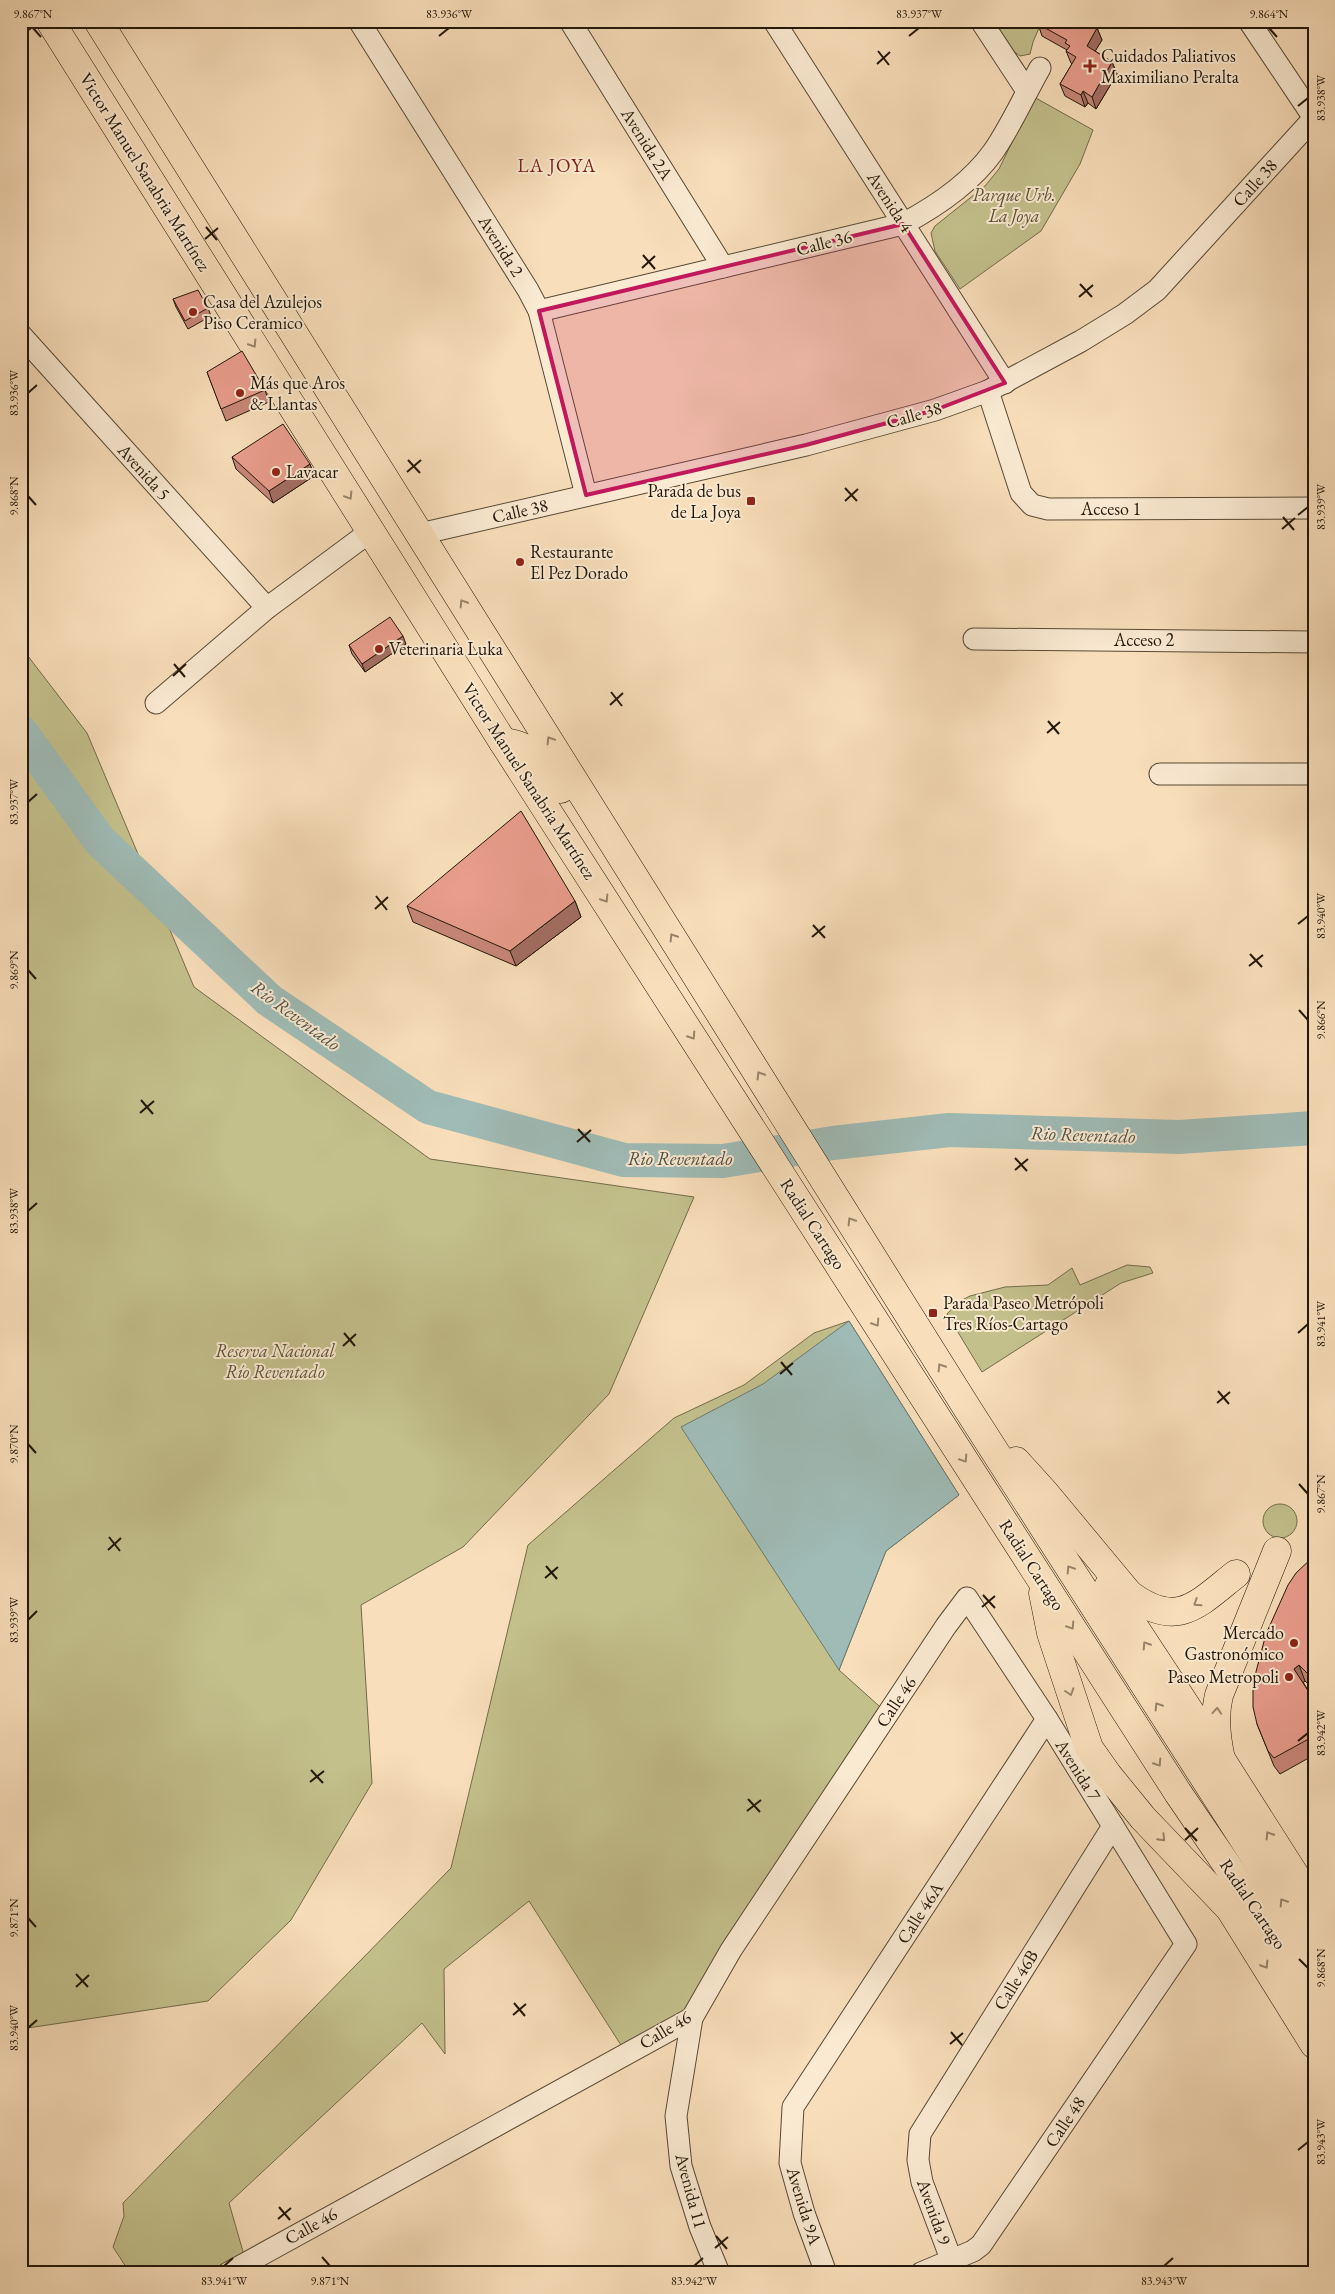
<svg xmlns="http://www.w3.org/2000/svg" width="1335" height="2294" font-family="'EB Garamond',serif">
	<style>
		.green { fill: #c3c08c; stroke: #726c4a }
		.water { fill: #9fbbb6; stroke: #6d7971 }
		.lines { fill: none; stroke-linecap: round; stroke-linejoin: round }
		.river { stroke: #9fbbb6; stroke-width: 34 }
		.minor-casing { stroke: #584935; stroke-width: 23 }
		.primary-casing { stroke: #221709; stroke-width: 29 }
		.trunk-casing { stroke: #221709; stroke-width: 29 }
		.minor { stroke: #faead2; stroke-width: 21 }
		.primary { stroke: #f8deba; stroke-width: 28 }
		.trunk { stroke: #f8deba; stroke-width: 28 }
		.wall { fill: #c88779; stroke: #221709 }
		.shaded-wall { fill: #a36e63; stroke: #221709 }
		.building { fill: #e99d8d; stroke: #221709 }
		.oneway { stroke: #98846a }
		.marked { fill: #c2185b; fill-opacity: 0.2; stroke: #c2185b; stroke-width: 4; stroke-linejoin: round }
		.ticks { fill: none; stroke: #221709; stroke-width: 2 }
		.poi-dot { fill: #8f2418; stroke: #faead2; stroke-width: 2 }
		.labels { text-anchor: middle; stroke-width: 4; stroke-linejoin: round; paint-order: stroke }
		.poi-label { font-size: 18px; fill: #221709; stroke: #faead2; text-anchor: start }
		.street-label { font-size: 18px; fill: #221709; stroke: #faead2 }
		.park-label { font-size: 18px; font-style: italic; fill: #5a5237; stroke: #faead2 }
		.neighbourhood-label { font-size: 19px; letter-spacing: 1px; fill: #7a1f14; stroke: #faead2 }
		.water-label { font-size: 19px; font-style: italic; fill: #4e5046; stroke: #faead2 }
		.neatline { fill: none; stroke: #221709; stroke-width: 2 }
		.ticks-label { font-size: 12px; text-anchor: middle; fill: #221709 }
	</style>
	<rect width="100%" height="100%" fill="#f8deba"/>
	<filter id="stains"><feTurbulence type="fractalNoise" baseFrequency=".004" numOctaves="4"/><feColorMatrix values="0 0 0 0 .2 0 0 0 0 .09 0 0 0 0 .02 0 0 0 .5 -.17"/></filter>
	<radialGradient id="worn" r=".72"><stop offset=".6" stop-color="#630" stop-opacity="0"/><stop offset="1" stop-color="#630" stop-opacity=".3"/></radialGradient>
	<!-- green -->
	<g class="green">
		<path d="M991,21H1042L1033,42L1030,54L1020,56L1009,48Z"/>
		<path d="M1034,97L1093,130L1080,164L1041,231L960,289L935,251L931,233L935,226L985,186L999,169Z"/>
		<path d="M21,647L87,733L194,987L430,1159L694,1197L609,1394L463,1547L361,1605L372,1783L291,1920L208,2001L21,2029Z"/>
		<path d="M1127,1265L1150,1267L1153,1273L1121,1283L982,1372L947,1314L958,1302L970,1296L1005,1287L1048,1285L1072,1268L1080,1285Z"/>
		<path d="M849,1321L959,1495L886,1551L839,1670L888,1714L692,2018L626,2053L529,1901L444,1969L445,2054L422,2023L229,2203L246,2262L228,2273H130L113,2247L124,2216L123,2203L451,1868L528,1545L674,1418L744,1385L814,1333Z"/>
		<circle cx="1280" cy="1521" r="17"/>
	</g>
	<!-- water -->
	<path class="water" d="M849,1321L959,1495L886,1551L839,1670L681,1427L763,1384Z"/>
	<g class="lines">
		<!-- river -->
		<path class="river" d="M21,732L100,841L269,1000L428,1107L624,1160L723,1161L833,1143L949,1130L1179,1137L1314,1128"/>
		<!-- minor casing -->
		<g class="minor-casing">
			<g id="minor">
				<path d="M359,21L528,290L539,311L586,495"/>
				<path d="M570,21L723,267"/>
				<path d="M774,21L1005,383"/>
				<path d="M981,21L1027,91"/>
				<path d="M1249,21L1314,118"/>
				<path d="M539,311L903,224C937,206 970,184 993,152C1011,126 1024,96 1040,68"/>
				<path d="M21,335L267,608"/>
				<path d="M988,391L1021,493L1032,505L1048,509L1314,508"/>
				<path d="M420,534L806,445L935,410L988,391L1081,341L1125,314L1157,290L1314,118"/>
				<path d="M974,639L1314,642"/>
				<path d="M156,703L267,608L371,531"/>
				<path d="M1160,774H1314"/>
				<path d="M692,2018L676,2116L681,2166L700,2227L719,2273"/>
				<path d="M951,2259L922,2182L918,2160L920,2134L1113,1826"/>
				<path d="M228,2273L692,2018L731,1950L946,1626L967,1598L1047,1719L1186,1944L981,2245L973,2251L921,2273"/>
				<path d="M826,2273L804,2213L790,2163L793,2107L1047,1719"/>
			</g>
		</g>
		<!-- primary casing -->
		<g class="primary-casing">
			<g id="primary">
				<path d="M50,21L503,742L1178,1793L1314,1993"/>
				<path d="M98,21L967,1408L1314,1949"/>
				<path d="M503,742C533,744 546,765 561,789"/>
				<path d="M1016,1461L1045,1493L1129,1594C1177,1630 1197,1605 1236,1574"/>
				<path d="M1108,1587L1221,1759"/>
				<path d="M1043,1593L1051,1633L1089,1748L1108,1775L1143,1818L1230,1909L1314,2044"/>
			</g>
		</g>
		<!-- trunk casing -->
		<g class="trunk-casing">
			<g id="trunk">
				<path d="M1277,1551L1219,1695C1214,1716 1216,1737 1221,1759L1314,1905"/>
				<path d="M1312,1990L1314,1998"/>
			</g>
		</g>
		<!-- minor -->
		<use href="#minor" class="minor"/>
		<!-- primary -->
		<use href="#primary" class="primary"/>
		<!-- trunk -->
		<use href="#trunk" class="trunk"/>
	</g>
	<!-- wall -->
	<g class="wall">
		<path d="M1038,24L1097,28L1102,40L1095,51L1112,62L1117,74L1096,109L1088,103L1085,107L1065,96L1060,84L1072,64L1071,63L1066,51L1067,50L1042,36Z"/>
		<path d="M173,299L208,308L211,316L188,329L176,307Z"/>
		<path d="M207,372L265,390L269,402L226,421Z"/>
		<path d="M232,457L310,464L314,476L273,503L236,469Z"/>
		<path d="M406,644L365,672L352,654L349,645Z"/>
		<path d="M575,901L581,917L516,966L413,922L407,906Z"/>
		<path d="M1314,1556V1690L1305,1681L1303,1682L1314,1700V1755L1280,1774L1274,1766L1257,1724Z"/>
	</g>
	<!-- shaded-wall -->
	<g class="shaded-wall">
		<path d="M27,21H28L31,29L21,35V25Z"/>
		<path d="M1097,28L1102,40L1091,58L1087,46Z"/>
		<path d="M1112,62L1117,74L1096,109L1092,97Z"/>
		<path d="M1083,91L1088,103L1085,107L1081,95Z"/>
		<path d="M310,464L314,476L273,503L269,491Z"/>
		<path d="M403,636L406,644L365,672L362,664Z"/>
		<path d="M575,901L581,917L516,966L510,951Z"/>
		<path d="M1299,1665L1305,1681L1300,1685L1294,1669Z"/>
	</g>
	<!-- building -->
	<g class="building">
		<path d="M21,21H27L21,25Z"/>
		<path d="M1039,21H1086L1097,28L1087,46L1112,62L1092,97L1083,91L1081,95L1060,84L1076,57L1066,51L1070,46L1065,43L1067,40L1038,24Z"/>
		<path d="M198,290L208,308L185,321L173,299Z"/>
		<path d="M242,351L265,390L221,409L207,372Z"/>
		<path d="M283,424L310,464L269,491L232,457Z"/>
		<path d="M390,617L403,636L362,664L349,645Z"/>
		<path d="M521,811L575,901L510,951L407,906Z"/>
		<path d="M1314,1556V1680L1299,1665L1294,1669L1314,1700V1736L1274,1758L1268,1751L1257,1724L1253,1707V1683L1266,1634L1288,1585L1296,1573Z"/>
	</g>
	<!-- one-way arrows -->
	<defs><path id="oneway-chevron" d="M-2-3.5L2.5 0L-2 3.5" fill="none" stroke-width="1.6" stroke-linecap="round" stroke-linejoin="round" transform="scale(1.25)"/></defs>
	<g class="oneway">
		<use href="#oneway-chevron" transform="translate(253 344) rotate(58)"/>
		<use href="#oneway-chevron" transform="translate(349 496) rotate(58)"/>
		<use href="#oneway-chevron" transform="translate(463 603) rotate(-122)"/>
		<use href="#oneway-chevron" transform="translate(550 740) rotate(-122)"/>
		<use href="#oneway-chevron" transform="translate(605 899) rotate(57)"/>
		<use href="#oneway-chevron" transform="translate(673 937) rotate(-122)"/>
		<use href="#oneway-chevron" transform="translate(692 1036) rotate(57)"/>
		<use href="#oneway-chevron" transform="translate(760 1075) rotate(-122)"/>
		<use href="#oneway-chevron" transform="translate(851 1221) rotate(-122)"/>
		<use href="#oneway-chevron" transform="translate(876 1323) rotate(57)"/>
		<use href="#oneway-chevron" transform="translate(941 1367) rotate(-122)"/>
		<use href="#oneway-chevron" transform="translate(964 1459) rotate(57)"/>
		<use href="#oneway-chevron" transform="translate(1070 1569) rotate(-123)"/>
		<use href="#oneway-chevron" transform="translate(1197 1603) rotate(147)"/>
		<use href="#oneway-chevron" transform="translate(1071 1626) rotate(57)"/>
		<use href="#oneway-chevron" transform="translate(1146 1645) rotate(-123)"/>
		<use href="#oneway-chevron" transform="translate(1070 1692) rotate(72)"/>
		<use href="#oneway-chevron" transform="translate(1158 1706) rotate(-123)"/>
		<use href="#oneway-chevron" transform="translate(1217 1711) rotate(-86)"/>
		<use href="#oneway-chevron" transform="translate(1158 1763) rotate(57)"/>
		<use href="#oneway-chevron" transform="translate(1269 1835) rotate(-122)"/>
		<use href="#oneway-chevron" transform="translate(1162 1838) rotate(46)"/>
		<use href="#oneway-chevron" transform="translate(1283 1902) rotate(-123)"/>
		<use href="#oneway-chevron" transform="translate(1265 1965) rotate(58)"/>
	</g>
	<!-- marked area -->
	<path class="marked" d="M903,224L1005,383L935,410L806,445L586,495L539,311Z"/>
	<!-- ticks -->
	<path class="ticks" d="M33,28L41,37M1269,28L1277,37M439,36L449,28M909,36L919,28M878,51L889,65M877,64L890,52M1298,106L1308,98M206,227L217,240M205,239L218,228M643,255L655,269M642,268L655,256M1080,284L1092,297M1079,297L1093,285M28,393L37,385M408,460L420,473M407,472L421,460M845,488L857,501M28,496L36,505M845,501L858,489M1298,515L1308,507M1283,517L1294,530M1282,529L1295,518M174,664L185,677M173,676L186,664M611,692L622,706M610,705L623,693M1048,721L1059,734M1047,733L1060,722M28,802L37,794M376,896L387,910M375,909L388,897M1298,924L1308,916M813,925L825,938M812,937L825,926M1250,954L1262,967M1249,966L1263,955M28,970L36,979M1299,1010L1308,1020M141,1100L153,1114M140,1113L154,1101M578,1129L590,1142M577,1142L591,1130M1015,1158L1027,1171M1015,1170L1028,1159M28,1211L37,1203M344,1333L355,1346M1298,1333L1308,1324M343,1346L356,1334M781,1362L792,1375M780,1374L793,1363M1218,1391L1229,1404M1217,1403L1230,1392M28,1444L36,1453M1299,1484L1308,1494M109,1537L120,1551M108,1550L121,1538M546,1566L557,1579M545,1578L558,1567M983,1595L995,1608M982,1607L995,1596M28,1620L37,1611M1298,1741L1308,1733M311,1770L323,1783M310,1782L324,1771M748,1799L760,1812M747,1811L761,1800M1185,1828L1197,1841M1185,1840L1198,1828M28,1918L36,1927M1299,1959L1308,1968M76,1974L88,1987M76,1987L89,1975M514,2003L525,2016M513,2015L526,2004M28,2028L37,2020M951,2032L962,2045M950,2044L963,2033M1298,2150L1308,2142M279,2207L290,2220M278,2219L291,2208M716,2236L727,2249M715,2248L728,2237M322,2257L330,2266M224,2266L233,2258M694,2266L703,2258M1164,2266L1173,2258"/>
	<!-- markers -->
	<g class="poi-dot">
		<path d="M1087.5 58.5h5v5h5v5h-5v5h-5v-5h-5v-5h5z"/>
		<circle cx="193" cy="312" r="5"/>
		<circle cx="240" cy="393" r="5"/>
		<circle cx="276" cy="472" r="5"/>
		<rect x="746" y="496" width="10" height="10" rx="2.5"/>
		<circle cx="520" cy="562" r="5"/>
		<circle cx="379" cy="649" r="5"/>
		<rect x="928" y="1308" width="10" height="10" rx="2.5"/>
		<circle cx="1294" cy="1643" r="5"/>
		<circle cx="1289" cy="1677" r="5"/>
	</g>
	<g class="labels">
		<!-- poi labels -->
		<g class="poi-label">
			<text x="1101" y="62">Cuidados Paliativos<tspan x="1101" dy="21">Maximiliano Peralta</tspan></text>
			<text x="203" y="308">Casa del Azulejos<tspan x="203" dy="21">Piso Ceramico</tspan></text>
			<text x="250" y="389">Más que Aros<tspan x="250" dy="21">&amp; Llantas</tspan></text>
			<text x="286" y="478">Lavacar</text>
			<text x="741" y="497" text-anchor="end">Parada de bus<tspan x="741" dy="21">de La Joya</tspan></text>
			<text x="530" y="558">Restaurante<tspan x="530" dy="21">El Pez Dorado</tspan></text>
			<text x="389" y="655">Veterinaria Luka</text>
			<text x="943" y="1309">Parada Paseo Metrópoli<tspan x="943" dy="21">Tres Ríos-Cartago</tspan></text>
			<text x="1284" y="1639" text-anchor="end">Mercado<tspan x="1284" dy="21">Gastronómico</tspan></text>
			<text x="1279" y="1683" text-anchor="end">Paseo Metropoli</text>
		</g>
		<!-- street labels -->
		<g class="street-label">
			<text transform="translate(647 144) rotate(58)" y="6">Avenida 2A</text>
			<text transform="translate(145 172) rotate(58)" y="6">Victor Manuel Sanabria Martínez</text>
			<text transform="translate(1255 183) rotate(-48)" y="6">Calle 38</text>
			<text transform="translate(890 202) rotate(57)" y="6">Avenida 4</text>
			<text transform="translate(824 243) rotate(-14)" y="6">Calle 36</text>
			<text transform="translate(501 246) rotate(58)" y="6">Avenida 2</text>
			<text transform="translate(914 415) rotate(-16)" y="6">Calle 38</text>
			<text transform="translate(144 472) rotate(48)" y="6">Avenida 5</text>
			<text x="1111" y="515">Acceso 1</text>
			<text transform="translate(520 511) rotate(-13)" y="6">Calle 38</text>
			<text x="1144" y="646">Acceso 2</text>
			<text transform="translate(529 781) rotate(57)" y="6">Victor Manuel Sanabria Martínez</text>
			<text transform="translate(813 1224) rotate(57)" y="6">Radial Cartago</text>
			<text transform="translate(1032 1565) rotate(57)" y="6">Radial Cartago</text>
			<text transform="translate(896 1702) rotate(-56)" y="6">Calle 46</text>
			<text transform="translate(1078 1770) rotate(58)" y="6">Avenida 7</text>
			<text transform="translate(1253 1904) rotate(56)" y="6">Radial Cartago</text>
			<text transform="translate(920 1913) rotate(-57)" y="6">Calle 46A</text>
			<text transform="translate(1016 1980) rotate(-58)" y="6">Calle 46B</text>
			<text transform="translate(665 2030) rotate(-31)" y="6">Calle 46</text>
			<text transform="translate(1065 2122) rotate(-56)" y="6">Calle 48</text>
			<text transform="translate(691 2191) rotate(75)" y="6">Avenida 11</text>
			<text transform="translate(804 2206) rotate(73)" y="6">Avenida 9A</text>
			<text transform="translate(934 2212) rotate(70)" y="6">Avenida 9</text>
			<text transform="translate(311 2226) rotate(-29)" y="6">Calle 46</text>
		</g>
		<!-- park labels -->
		<g class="park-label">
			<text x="1014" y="201">Parque Urb.<tspan x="1014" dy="21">La Joya</tspan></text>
			<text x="275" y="1357">Reserva Nacional<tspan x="275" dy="21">Río Reventado</tspan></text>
		</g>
		<!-- neighbourhood labels -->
		<g class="neighbourhood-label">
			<text x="557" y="172">LA JOYA</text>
		</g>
		<!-- water labels -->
		<g class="water-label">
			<text transform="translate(296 1015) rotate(36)" y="7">Rio Reventado</text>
			<text transform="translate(1083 1134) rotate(2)" y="7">Rio Reventado</text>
			<text x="680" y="1165">Rio Reventado</text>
		</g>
	</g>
	<!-- margin -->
	<rect width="1335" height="2294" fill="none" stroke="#f8deba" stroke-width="55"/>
	<rect x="28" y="28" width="1280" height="2238" class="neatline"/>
	<g class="ticks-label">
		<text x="33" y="18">9.867°N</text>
		<text x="449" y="18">83.936°W</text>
		<text x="919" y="18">83.937°W</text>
		<text x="1269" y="18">9.864°N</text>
		<text transform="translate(1321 98) rotate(-90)" y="4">83.938°W</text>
		<text transform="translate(14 393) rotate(-90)" y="4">83.936°W</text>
		<text transform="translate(14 496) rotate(-90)" y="4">9.868°N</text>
		<text transform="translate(1321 507) rotate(-90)" y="4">83.939°W</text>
		<text transform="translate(14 802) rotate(-90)" y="4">83.937°W</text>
		<text transform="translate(1321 916) rotate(-90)" y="4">83.940°W</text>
		<text transform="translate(14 970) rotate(-90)" y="4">9.869°N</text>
		<text transform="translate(1321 1020) rotate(-90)" y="4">9.866°N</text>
		<text transform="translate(14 1211) rotate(-90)" y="4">83.938°W</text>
		<text transform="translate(1321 1324) rotate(-90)" y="4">83.941°W</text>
		<text transform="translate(14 1444) rotate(-90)" y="4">9.870°N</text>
		<text transform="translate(1321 1494) rotate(-90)" y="4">9.867°N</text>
		<text transform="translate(14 1620) rotate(-90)" y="4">83.939°W</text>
		<text transform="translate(1321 1733) rotate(-90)" y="4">83.942°W</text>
		<text transform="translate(14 1918) rotate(-90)" y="4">9.871°N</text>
		<text transform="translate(1321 1968) rotate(-90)" y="4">9.868°N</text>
		<text transform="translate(14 2028) rotate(-90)" y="4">83.940°W</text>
		<text transform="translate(1321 2142) rotate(-90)" y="4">83.943°W</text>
		<text x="224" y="2285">83.941°W</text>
		<text x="330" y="2285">9.871°N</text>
		<text x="694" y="2285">83.942°W</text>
		<text x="1164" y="2285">83.943°W</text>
	</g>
	<rect width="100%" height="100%" filter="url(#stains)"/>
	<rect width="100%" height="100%" fill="url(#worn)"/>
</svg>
